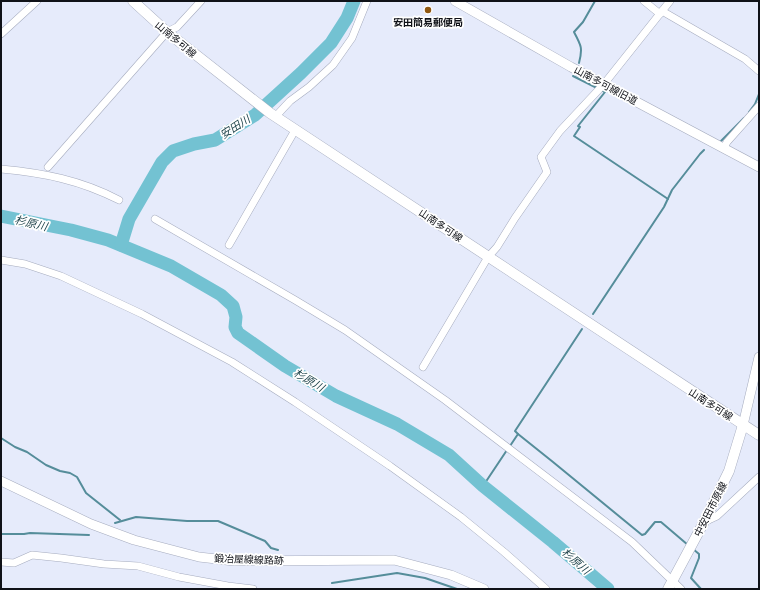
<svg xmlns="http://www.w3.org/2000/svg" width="760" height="590" font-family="Raleway,'Noto Sans JP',sans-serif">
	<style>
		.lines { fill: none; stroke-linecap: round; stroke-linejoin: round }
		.stream { stroke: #558d9a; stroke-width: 2 }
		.river { stroke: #73c2d2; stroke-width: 13 }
		.minor-casing { stroke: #a6acbf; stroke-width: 8 }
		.tertiary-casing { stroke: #a6acbf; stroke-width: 10 }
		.secondary-casing { stroke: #a6acbf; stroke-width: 11 }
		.minor { stroke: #fff; stroke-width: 7 }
		.tertiary { stroke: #fff; stroke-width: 9 }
		.secondary { stroke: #fff; stroke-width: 10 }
		.poi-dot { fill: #905812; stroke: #fff; stroke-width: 1.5 }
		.labels { text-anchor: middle; stroke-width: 3.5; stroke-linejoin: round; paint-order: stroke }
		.poi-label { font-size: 10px; font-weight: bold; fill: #101218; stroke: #fff }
		.street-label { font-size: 10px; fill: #101218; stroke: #fff }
		.water-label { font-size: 11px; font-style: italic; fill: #1f444b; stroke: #fff }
	</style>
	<rect width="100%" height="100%" fill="#e6ebfb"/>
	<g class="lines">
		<!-- stream -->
		<g class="stream">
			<path d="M579,63C583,48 581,45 574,32L583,22L595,1"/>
			<path d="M573,76L597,88"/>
			<path d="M601,90L605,92L578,126L580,127L574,136L668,199"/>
			<path d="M749,112L755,104L759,94"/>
			<path d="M721,141L744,118"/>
			<path d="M593,314L664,207L672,190L700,154L704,150"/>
			<path d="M518,434L553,462L642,535L645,534L655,522H661L688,545"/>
			<path d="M1,438L15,447L27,452L46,465L60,471L70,473L77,477L86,493L120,520"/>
			<path d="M510,446L518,434L515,431L582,329"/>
			<path d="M483,486L507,450"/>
			<path d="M115,523L136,517L187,521H218L265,541L271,548L278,550"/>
			<path d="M1,534H24L30,533L89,535"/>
			<path d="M693,549L699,554V558L691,578L701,589"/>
			<path d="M332,583L397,573L425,578L457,589"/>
		</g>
		<!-- river -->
		<g class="river">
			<path d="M1,216L71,230L108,240L171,266L221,295L233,306L236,317L235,327L238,333L285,366L336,396L397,424L449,455L483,486L553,542L608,589"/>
			<path d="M121,245L129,219L162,162L173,151L194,144L215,140L255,115L301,73L331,43L347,18L354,1"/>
		</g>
		<!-- minor casing -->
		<g class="minor-casing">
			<g id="minor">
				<path d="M644,1L660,14"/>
				<path d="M662,11L745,59L759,71"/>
				<path d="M1,34L37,1"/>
				<path d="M276,116L290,101L309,87L333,65L352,38L367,1"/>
				<path d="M724,148L727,142L759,106"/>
				<path d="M48,167L167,32L177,27L201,1"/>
				<path d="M1,169C44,173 80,180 119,200"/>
				<path d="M155,219L295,300L345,330L445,400L632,542L681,589"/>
				<path d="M229,245L294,132L298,131"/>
				<path d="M1,260L25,264L61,276L142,314L232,362L295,402L390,466L461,517L504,552L546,589"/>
				<path d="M423,367L488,257L497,247L515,218L547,172L541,157L560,131L604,84L670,1"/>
				<path d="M704,522L717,516L759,477"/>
				<path d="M1,562L14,563L32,555L61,558L104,564L138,566L179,577L228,586L253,589"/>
			</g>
		</g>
		<!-- tertiary casing -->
		<g class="tertiary-casing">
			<g id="tertiary">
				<path d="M455,1L571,67L759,167"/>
				<path d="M743,425L759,357"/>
				<path d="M1,481L91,524L134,540L199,557L234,561L394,560L451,575L484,589"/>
			</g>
		</g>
		<!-- secondary casing -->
		<g class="secondary-casing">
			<g id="secondary">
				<path d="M133,1L167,32L270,113L759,435"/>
				<path d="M668,589L704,522L729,471L743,425"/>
			</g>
		</g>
		<!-- minor -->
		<use href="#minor" class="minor"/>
		<!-- tertiary -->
		<use href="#tertiary" class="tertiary"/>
		<!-- secondary -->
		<use href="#secondary" class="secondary"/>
	</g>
	<!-- markers -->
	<circle class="poi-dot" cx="428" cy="10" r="4"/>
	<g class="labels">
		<!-- poi labels -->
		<g class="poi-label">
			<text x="428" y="26">安田簡易郵便局</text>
		</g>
		<!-- street labels -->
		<g class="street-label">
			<text transform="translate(176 39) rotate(40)" y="4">山南多可線</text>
			<text transform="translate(606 85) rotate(28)" y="4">山南多可線旧道</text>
			<text transform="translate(441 225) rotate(34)" y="4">山南多可線</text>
			<text transform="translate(711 404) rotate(33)" y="4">山南多可線</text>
			<text transform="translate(710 509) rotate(-63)" y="4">中安田市原線</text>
			<text transform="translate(249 559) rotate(2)" y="4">鍛冶屋線線路跡</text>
		</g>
		<!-- water labels -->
		<g class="water-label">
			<text transform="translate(235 127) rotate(-33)" y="4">安田川</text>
			<text transform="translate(31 223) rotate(13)" y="4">杉原川</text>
			<text transform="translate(309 380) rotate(31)" y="4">杉原川</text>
			<text transform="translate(576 561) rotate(41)" y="4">杉原川</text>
		</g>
	</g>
	<!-- border -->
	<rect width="760" height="590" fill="none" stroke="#101218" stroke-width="4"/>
</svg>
